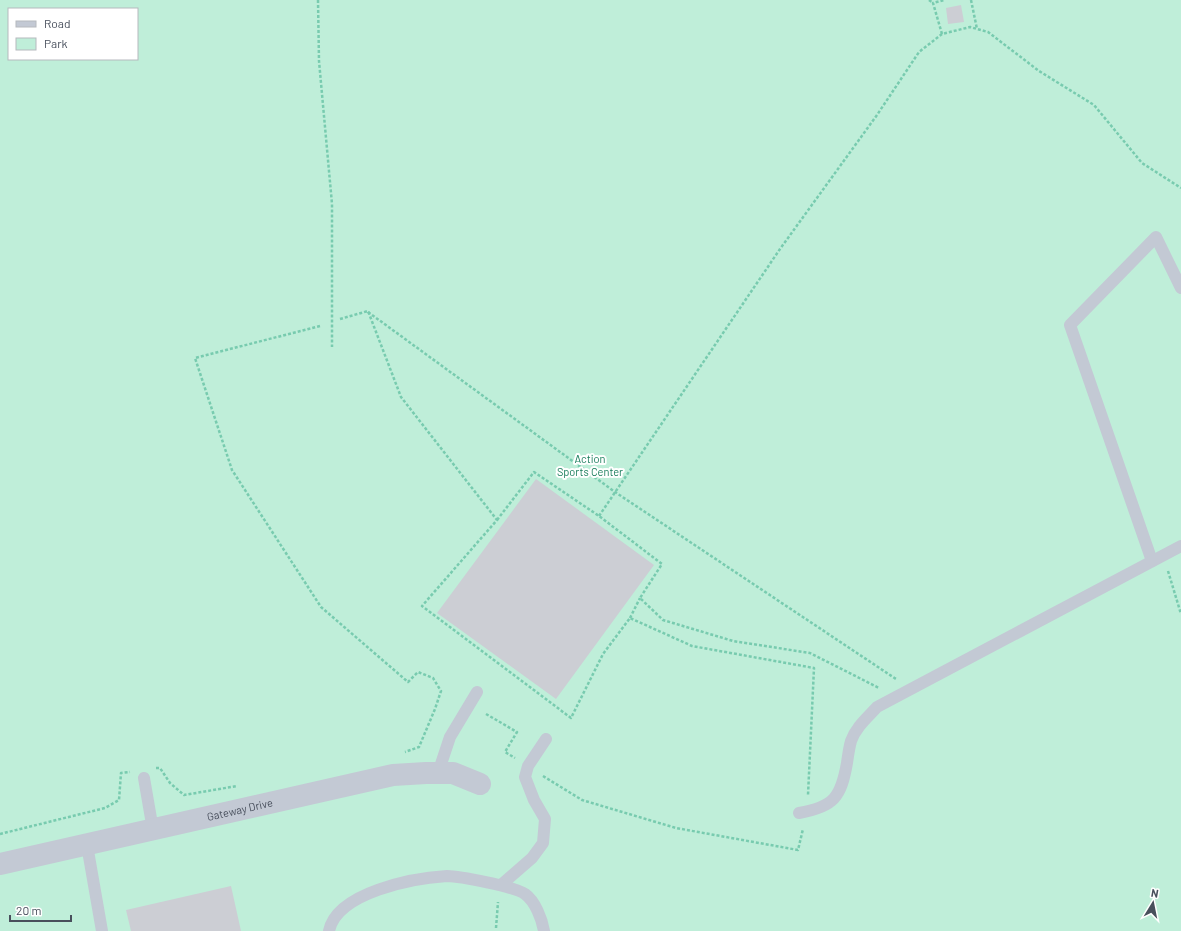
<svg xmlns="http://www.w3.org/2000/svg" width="1181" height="931" font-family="Barlow,sans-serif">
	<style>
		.green { fill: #bfeed9; fill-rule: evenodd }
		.building { fill: #ccced4 }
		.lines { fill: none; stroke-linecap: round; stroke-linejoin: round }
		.path { stroke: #78cbaf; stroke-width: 2.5; stroke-dasharray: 3 2; stroke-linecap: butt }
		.lane { stroke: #c3c9d4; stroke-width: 12 }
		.street { stroke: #c3c9d4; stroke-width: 22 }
		.labels { text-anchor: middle; stroke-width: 4; stroke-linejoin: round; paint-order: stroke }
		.park-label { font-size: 11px; fill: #197d5b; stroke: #fff }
		.street-label { font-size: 11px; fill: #484f5c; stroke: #fff }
	</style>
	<rect width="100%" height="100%" fill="#f2f0ef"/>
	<!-- green -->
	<path class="green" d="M0,0H1181V931H0ZM9,9H137V59H9Z"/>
	<!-- building -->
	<g class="building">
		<path d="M961,5L964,22L948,24L946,8Z"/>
		<path d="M536,479L654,565L556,699L437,613Z"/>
		<path d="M231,886L241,931H131L126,910Z"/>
	</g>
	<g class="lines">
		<!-- path -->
		<g class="path">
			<path d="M318,0L319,61L332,204V347"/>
			<path d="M929,0L933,3"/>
			<path d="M971,0L977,29"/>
			<path d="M942,34L933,3L944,0"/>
			<path d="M368,312L615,492L896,679"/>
			<path d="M340,319L368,311L401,397L497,520L422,606L571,718L603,654L630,618L692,646L814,668L808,795"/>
			<path d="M320,326L195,358L232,470L321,607L408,682L418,672L433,678L441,691L435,709L419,747L405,752"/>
			<path d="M599,516L780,249L877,115L919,52L942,34L970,27L988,32L1039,71L1094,105L1142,163L1181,188"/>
			<path d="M497,520L534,472L599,516L662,564L640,598L663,620L733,641L810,653L879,688"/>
			<path d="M1168,571L1181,614"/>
			<path d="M630,618L640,598"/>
			<path d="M486,714L517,732L505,752L515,758"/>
			<path d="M156,768H160L170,783L184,795L237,786"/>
			<path d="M543,776L582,800L676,828L798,850L803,829"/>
			<path d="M0,834L105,808L119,800L121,773L130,772"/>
			<path d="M496,928L498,902"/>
		</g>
		<!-- lane -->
		<g class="lane">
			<path d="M1152,561L1070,325L1156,237L1181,288"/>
			<path d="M438,773L450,737L477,692"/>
			<path d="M144,778L153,830"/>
			<path d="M799,813C834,807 841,797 847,763C848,756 849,748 851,741C856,727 867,718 877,707L1181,546"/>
			<path d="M87,845L102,931"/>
			<path d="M501,885L532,858L543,843L545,819L534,800L525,777L528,766L546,739"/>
			<path d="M329,931C337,892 414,878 447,876C459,876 516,887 525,894C535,901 542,919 544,931"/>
		</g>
		<!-- street -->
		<path class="street" id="s1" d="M0,864L393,775L426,773H453L480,784"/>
	</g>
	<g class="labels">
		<!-- park labels -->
		<g class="park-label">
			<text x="590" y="463">Action<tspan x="590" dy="13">Sports Center</tspan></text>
		</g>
		<!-- street labels -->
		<g class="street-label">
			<text dy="4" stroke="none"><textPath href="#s1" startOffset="246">Gateway Drive</textPath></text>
		</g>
	</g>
	<!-- legend -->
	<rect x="8" y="8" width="130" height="52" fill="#ffffff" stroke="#b6b9be"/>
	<rect x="16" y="21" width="20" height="6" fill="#c3c9d4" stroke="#b6b9be"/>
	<text x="44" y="28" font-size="12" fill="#484f5c">Road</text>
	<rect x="16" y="38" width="20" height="12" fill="#bfeed9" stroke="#b6b9be"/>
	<text x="44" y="48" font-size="12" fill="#484f5c">Park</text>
	<!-- north arrow -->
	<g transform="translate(1153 903) rotate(10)" stroke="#ffffff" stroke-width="3" paint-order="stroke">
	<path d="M0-3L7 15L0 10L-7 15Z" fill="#484f5c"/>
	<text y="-6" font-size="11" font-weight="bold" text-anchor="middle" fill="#484f5c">N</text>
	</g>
	<!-- scale -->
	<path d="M10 915v6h61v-6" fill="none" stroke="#484f5c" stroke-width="2"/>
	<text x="16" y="915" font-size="12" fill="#484f5c" stroke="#ffffff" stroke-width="3" paint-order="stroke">20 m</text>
</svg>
